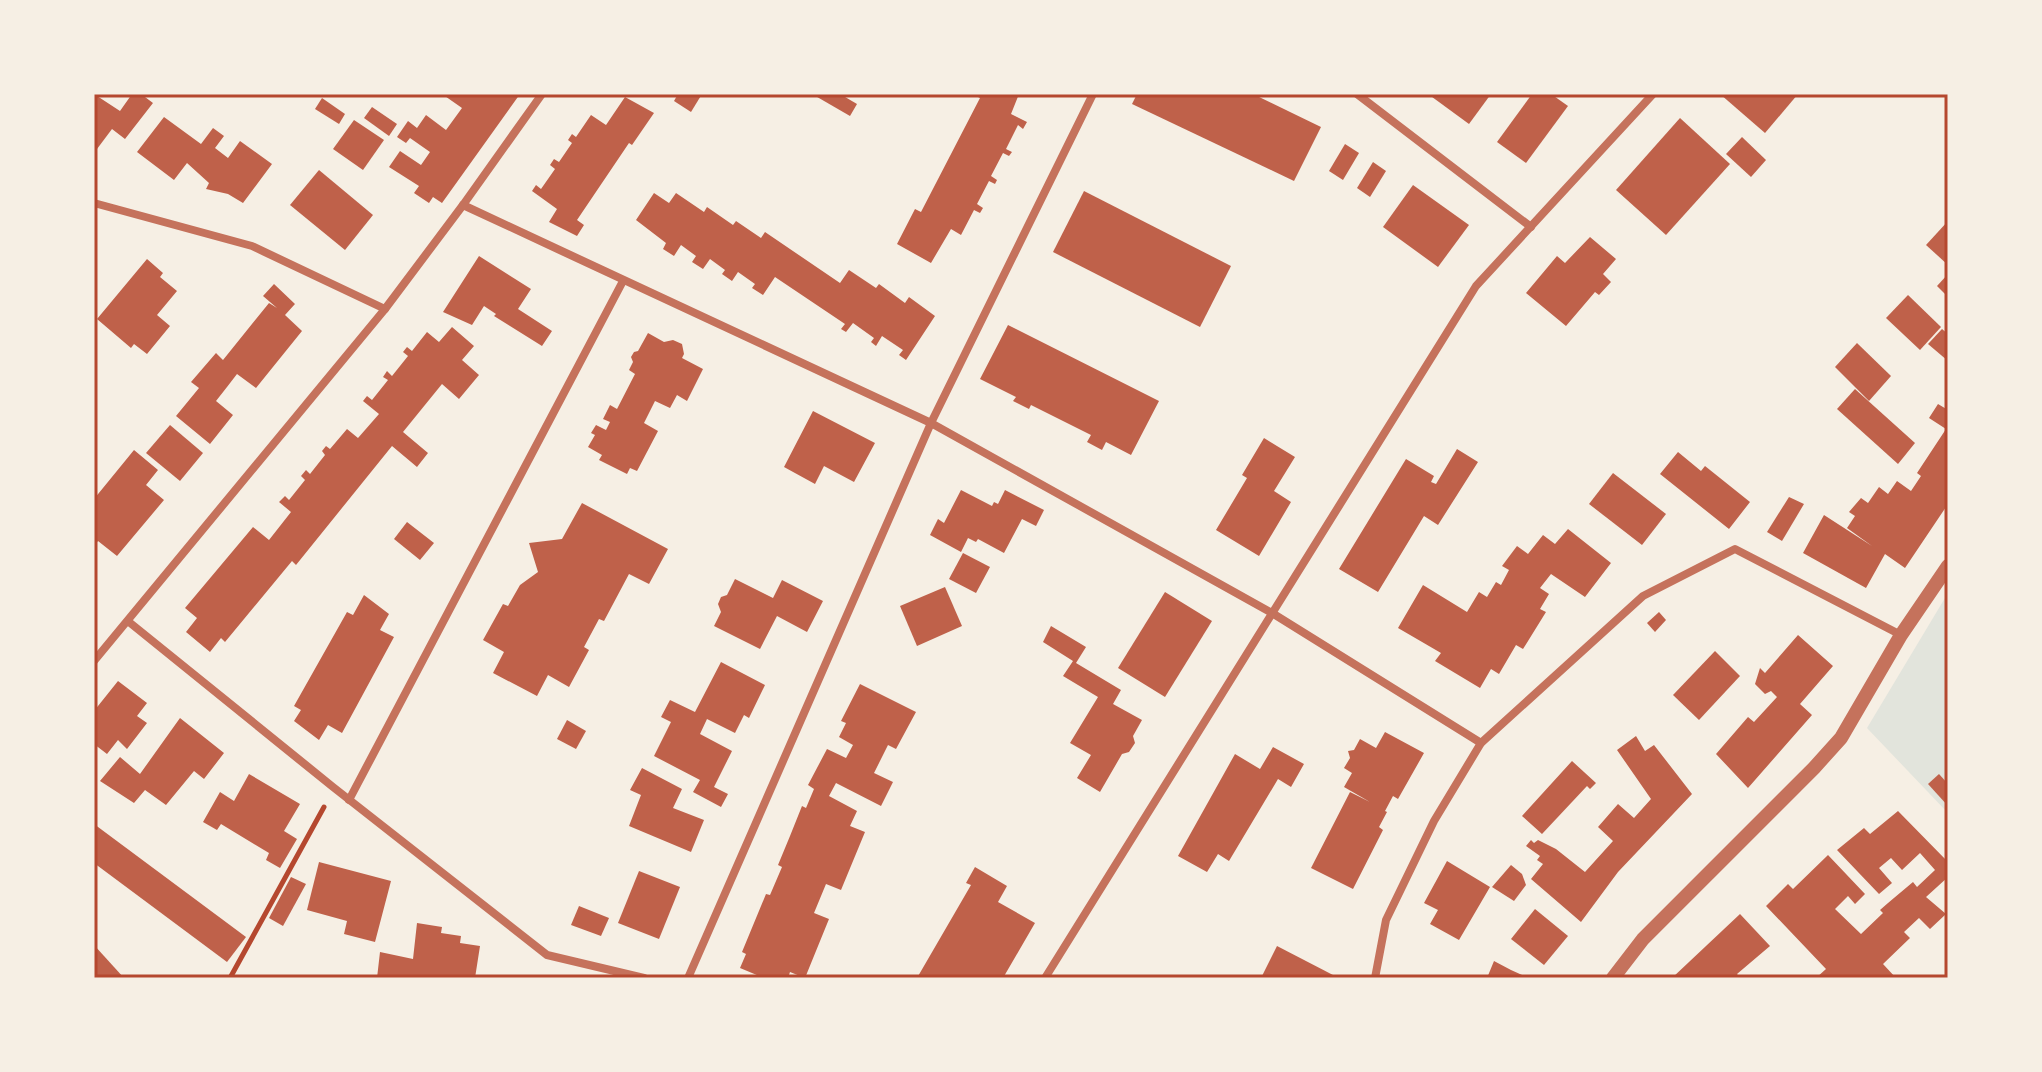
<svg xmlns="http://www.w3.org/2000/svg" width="2042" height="1072" font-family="'Asap Condensed',sans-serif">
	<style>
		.green { fill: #e2e4dc }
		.building { fill: #bf614a }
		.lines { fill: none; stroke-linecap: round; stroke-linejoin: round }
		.path { stroke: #b5482f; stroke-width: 5 }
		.minor { stroke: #c5725c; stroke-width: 8 }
		.tertiary { stroke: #c5725c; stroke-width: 14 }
		.neatline { fill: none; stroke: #b5482f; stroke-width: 3 }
	</style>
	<rect width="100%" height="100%" fill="#f6efe4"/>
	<!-- green -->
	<path class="green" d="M1948,593V813L1867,728Z"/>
	<!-- building -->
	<g class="building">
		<path d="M94,94L120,111L132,94H141L153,103L125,139L112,129L94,153Z"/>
		<path d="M442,94H520L442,203L433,197L429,203L414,193L419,186L389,167L400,151L421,165L430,152L410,138L406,143L397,137L408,121L417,128L426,115L446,130L462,108Z"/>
		<path d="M678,94H702L691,112L674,101Z"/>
		<path d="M812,94H840L857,104L850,116Z"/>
		<path d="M972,94H1019L1011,114L1027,122L1023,129L1018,125L1006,149L1012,152L1009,156L1003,153L991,176L997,180L995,184L989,181L977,204L983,208L980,213L974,210L961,235L951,229L931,263L897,244L915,209L921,212L980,98Z"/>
		<path d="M1137,94H1253L1321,127L1294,181L1132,104Z"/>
		<path d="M1428,94H1491L1469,124Z"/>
		<path d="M1532,94H1551L1568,106L1526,163L1497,142Z"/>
		<path d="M1720,94H1798L1765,133Z"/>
		<path d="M625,97L654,113L632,145L629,143L577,220L584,225L577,236L549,222L557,209L532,191L536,185L541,189L555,169L550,165L554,159L559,162L572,143L568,140L572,134L576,137L591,115L606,125Z"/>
		<path d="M322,98L345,114L339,124L315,109Z"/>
		<path d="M372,107L397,124L389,136L364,118Z"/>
		<path d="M164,117L201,144L213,128L224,136L215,148L228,158L240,141L272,164L243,203L228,194L206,189L209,183L187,163L174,180L137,152Z"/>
		<path d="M1680,118L1730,164L1666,235L1616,190Z"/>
		<path d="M354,120L384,140L363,170L333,149Z"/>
		<path d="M1742,137L1766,160L1751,177L1726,154Z"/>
		<path d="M1345,144L1359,153L1343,180L1329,171Z"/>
		<path d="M1373,162L1386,171L1370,197L1357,188Z"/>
		<path d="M319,170L373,215L345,250L290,205Z"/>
		<path d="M1413,185L1469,225L1438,267L1383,227Z"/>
		<path d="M1084,191L1231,266L1200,327L1053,252Z"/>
		<path d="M654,193L669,203L676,193L704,212L707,207L733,225L736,221L761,238L765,232L840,283L849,270L876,288L879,284L905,303L909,297L935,316L906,360L899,355L903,350L882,336L876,346L871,342L874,338L853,323L846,332L841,329L845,324L775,277L763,295L752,288L755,284L738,272L732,281L722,274L725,270L710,259L703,269L692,262L696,256L681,245L674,256L663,249L666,243L636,220Z"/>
		<path d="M1948,221V265L1926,245Z"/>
		<path d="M1590,237L1616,259L1603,274L1611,282L1599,295L1595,292L1566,326L1526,293L1557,256L1565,263Z"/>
		<path d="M479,256L531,289L518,309L552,331L542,346L494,316L496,314L484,306L472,325L443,312Z"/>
		<path d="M147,259L163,273L160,277L177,291L157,315L170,326L147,354L134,344L131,348L97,319Z"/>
		<path d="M1948,274V297L1937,286Z"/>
		<path d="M274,284L295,304L285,315L302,331L256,388L237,374L227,387L216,401L233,415L210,444L176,416L199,388L191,382L216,353L223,360L269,303L277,308L263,296Z"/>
		<path d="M1908,295L1941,327L1920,350L1886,318Z"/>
		<path d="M1008,325L1159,401L1131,455L1106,442L1102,450L1087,442L1091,435L1031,405L1029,409L1013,401L1016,397L980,379Z"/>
		<path d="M452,327L474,346L462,360L479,375L459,399L442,384L403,432L428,453L417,467L392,446L296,565L292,561L225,642L221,638L210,652L186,632L197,618L185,608L253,527L269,540L291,512L279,502L285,496L289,500L305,480L301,476L306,470L310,474L325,455L322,451L326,446L330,449L347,429L358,438L379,414L363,401L367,396L372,400L388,380L383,377L387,371L392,376L408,356L403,352L407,347L412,351L427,332L439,342Z"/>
		<path d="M1942,329L1948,334V361L1928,344Z"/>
		<path d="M648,333L664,342L673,340L682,344L684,354L682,358L703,369L687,401L677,395L670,408L655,401L644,423L658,431L637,471L630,468L627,474L599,460L602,455L588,447L595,435L591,433L596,425L606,430L610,422L603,419L610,405L617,409L635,374L629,370L633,362L631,357L634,352L638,351Z"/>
		<path d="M1857,343L1891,376L1869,401L1835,367Z"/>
		<path d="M1855,389L1915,443L1898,464L1837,409Z"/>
		<path d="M1938,404L1948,410V504L1905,568L1885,554L1866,588L1803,553L1824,515L1872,546L1847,528L1855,516L1849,512L1861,498L1868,503L1879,487L1888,494L1897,481L1911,491L1921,476L1917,473L1946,429L1929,418Z"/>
		<path d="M813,411L875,443L854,482L824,466L815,484L784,467Z"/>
		<path d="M170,425L203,453L180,481L146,453Z"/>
		<path d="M1264,438L1295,457L1274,491L1291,502L1259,556L1216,530L1247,478L1242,475Z"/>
		<path d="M1457,449L1478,462L1438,525L1424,516L1378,592L1339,569L1406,459L1434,476L1431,482L1436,484Z"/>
		<path d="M134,450L158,470L146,485L164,500L117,556L98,541L94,546V499Z"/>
		<path d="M1678,452L1701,471L1705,466L1750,502L1729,529L1660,474Z"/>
		<path d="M1613,473L1666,514L1642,545L1589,504Z"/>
		<path d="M961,490L992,506L994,502L998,504L1005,490L1044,510L1036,526L1022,519L1004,553L978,539L976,542L968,538L961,552L930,535L938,519L944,523Z"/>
		<path d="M1789,497L1804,504L1782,541L1767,532Z"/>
		<path d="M582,503L668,549L649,584L629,574L604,621L599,619L584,647L589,650L569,687L548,675L537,696L493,673L504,652L483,640L503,604L508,606L520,585L538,572L529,543L562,539Z"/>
		<path d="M407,522L434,543L420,560L394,539Z"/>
		<path d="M1568,529L1611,563L1585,597L1551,574L1540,588L1549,594L1540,609L1546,612L1523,649L1516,645L1499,674L1491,669L1480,688L1435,661L1441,653L1398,628L1423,585L1467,612L1479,592L1487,597L1496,582L1501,585L1509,570L1502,566L1517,546L1528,554L1543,535L1555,544Z"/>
		<path d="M963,553L990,567L976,593L949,579Z"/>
		<path d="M735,579L773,598L782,580L823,601L807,632L777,616L760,649L714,626L721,612L718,604L721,597L727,595Z"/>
		<path d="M945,587L962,626L917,646L900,606Z"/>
		<path d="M1165,592L1212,621L1165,697L1118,668Z"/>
		<path d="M364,595L389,614L380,630L394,637L342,733L328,725L319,740L294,721L301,710L294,706L347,612L353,615Z"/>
		<path d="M1659,612L1666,620L1655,632L1647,623Z"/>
		<path d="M1051,626L1086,647L1076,663L1121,690L1113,704L1142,720L1133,736L1135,743L1129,752L1122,754L1100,792L1077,778L1091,755L1070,743L1098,697L1063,676L1073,661L1043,642Z"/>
		<path d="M1798,635L1833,666L1800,704L1812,715L1748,788L1716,754L1748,717L1754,722L1777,697L1771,691L1765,694L1755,684L1760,668L1765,673Z"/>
		<path d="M1715,651L1740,676L1699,720L1673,695Z"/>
		<path d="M721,662L765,685L749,718L744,715L735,733L707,719L700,734L732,751L714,787L728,794L721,807L693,792L700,780L654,756L671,722L661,717L670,700L695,712Z"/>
		<path d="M118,681L147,703L137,716L147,723L127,749L118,740L107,754L94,744V711Z"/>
		<path d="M860,684L916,712L896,749L888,745L874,773L893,782L881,806L836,783L829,796L857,811L850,826L865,832L841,890L826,884L814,913L829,919L805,978L790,972L788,978H764L740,968L746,954L742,952L766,894L770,895L782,867L778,865L790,836L802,806L806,808L814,789L808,785L827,749L846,758L853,745L839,737L846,723L841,721Z"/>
		<path d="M180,718L224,753L204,779L194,771L166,805L145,790L134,803L100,781L120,757L140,774Z"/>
		<path d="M567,720L586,731L576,749L557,739Z"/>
		<path d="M1385,732L1424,753L1398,799L1393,796L1385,811L1387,812L1379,827L1383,830L1353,889L1311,868L1350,792L1370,802L1344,787L1352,773L1344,768L1350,758L1348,751L1354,750L1360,739L1376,748Z"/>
		<path d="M1636,736L1645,751L1654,745L1692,794L1618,872L1581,922L1531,879L1543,864L1537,860L1540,856L1526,846L1531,840L1534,843L1538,840L1556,849L1585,872L1613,841L1598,827L1618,804L1634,818L1651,799L1617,750Z"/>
		<path d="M1273,747L1304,764L1291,787L1278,779L1229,861L1218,854L1207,872L1178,856L1235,754L1260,769Z"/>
		<path d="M1572,761L1596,783L1590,789L1587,786L1542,834L1522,816Z"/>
		<path d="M642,768L682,789L673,808L704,820L691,852L629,826L641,795L630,790Z"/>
		<path d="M249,774L300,804L284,831L297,839L280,868L266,860L269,853L221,824L217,830L203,822L220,792L234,801Z"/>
		<path d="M1939,774L1948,784V806L1928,784Z"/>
		<path d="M1898,811L1948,862V877L1926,897L1946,914L1930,929L1919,918L1904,932L1910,938L1883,964L1896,978H1816L1826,969L1766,906L1788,884L1793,889L1828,855L1865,894L1855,904L1848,896L1835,909L1861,934L1883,913L1880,910L1888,903L1913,882L1917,887L1935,870L1920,853L1902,870L1891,858L1879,868L1892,883L1879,894L1837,850L1864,828L1870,834Z"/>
		<path d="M94,824L246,937L227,962L94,863Z"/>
		<path d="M1447,861L1490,887L1459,940L1430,924L1438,910L1424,903Z"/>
		<path d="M319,862L391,881L375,942L344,934L347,921L307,910Z"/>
		<path d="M1511,865L1522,874L1526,885L1514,901L1492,887Z"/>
		<path d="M975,867L1007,886L998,902L1035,923L1003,978H917L971,885L966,883Z"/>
		<path d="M639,871L680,887L659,939L618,923Z"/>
		<path d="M291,877L306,884L283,926L269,918Z"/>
		<path d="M579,906L609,918L601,936L571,925Z"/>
		<path d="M1535,909L1568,936L1544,965L1511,939Z"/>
		<path d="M1740,914L1770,946L1737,974L1740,978H1672Z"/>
		<path d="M417,923L442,927L441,933L461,936L460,943L480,946L475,978H377L380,952L413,959Z"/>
		<path d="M94,945L124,978H94Z"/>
		<path d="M1277,946L1333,975L1332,978H1261Z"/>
		<path d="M1494,961L1511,970L1529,978H1487Z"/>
	</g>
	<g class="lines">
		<!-- path -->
		<path class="path" d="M230,978L324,807"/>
		<!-- minor -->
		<g class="minor">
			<path d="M1357,94L1531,227"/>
			<path d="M94,203L252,246L385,309"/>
			<path d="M463,205L931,423L1272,613L1481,743"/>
			<path d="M129,622L333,787L547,955L644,978"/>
			<path d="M94,661L385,309L463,205L542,94"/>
			<path d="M349,800L623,281"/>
			<path d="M688,978L931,423L1093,94"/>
			<path d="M1045,978L1476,286L1653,94"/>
			<path d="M1375,978L1386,920L1434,821L1481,743L1643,596L1735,549L1901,635"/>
		</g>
		<!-- tertiary -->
		<path class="tertiary" d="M1613,978L1643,939L1814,768L1841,738L1901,635L1948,566"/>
	</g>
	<!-- border -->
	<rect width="2042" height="1072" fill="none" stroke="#f6efe4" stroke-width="192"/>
	<rect x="96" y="96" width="1850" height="880" class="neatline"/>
</svg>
